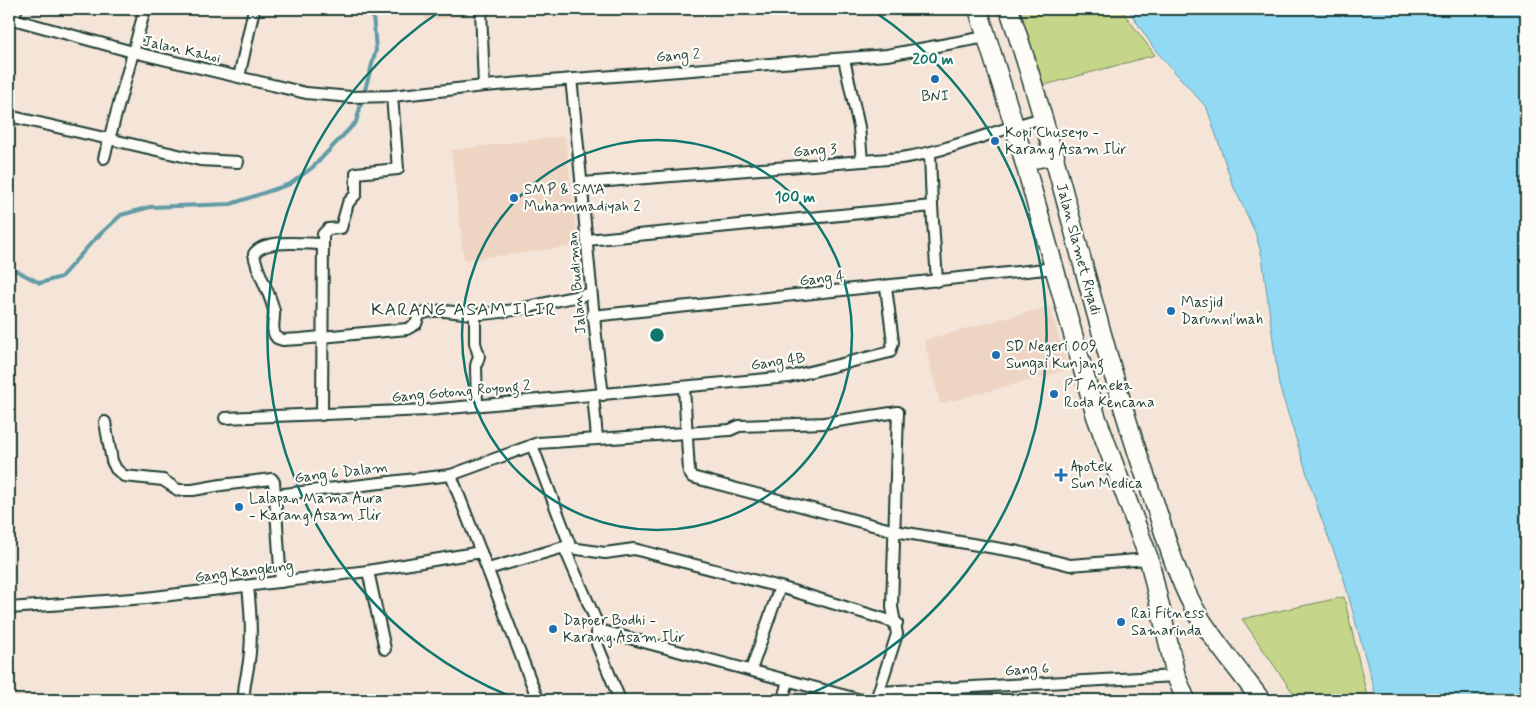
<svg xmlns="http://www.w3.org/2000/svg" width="1535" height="709" font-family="Mynerve,sans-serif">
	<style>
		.built { fill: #eed5c3 }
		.green { fill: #c5d589; stroke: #72895e }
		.water { fill: #92d9f4; stroke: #649ba7 }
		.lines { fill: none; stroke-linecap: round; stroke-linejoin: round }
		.stream { stroke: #649ba7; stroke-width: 4 }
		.minor-casing { stroke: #1f3d34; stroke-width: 14 }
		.trunk-casing { stroke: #1f3d34; stroke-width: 21 }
		.minor { stroke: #fdfcf7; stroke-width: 10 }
		.trunk { stroke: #fdfcf7; stroke-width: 18 }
		.ring { fill: none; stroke: #0f766e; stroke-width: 2.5 }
		.poi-dot { fill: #1f6fb2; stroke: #fdfcf7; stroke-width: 2 }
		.labels { text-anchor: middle; stroke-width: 4.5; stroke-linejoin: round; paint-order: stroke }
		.street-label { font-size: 15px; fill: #1f3d34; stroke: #fdfcf7 }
		.poi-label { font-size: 15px; fill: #1f3d34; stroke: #fdfcf7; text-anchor: start }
		.quarter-label { font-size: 18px; letter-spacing: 1px; fill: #1f3d34; stroke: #fdfcf7 }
		.centre { fill: #0f766e; stroke: #fdfcf7; stroke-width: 2.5 }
		.ring-label { font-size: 15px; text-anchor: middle; font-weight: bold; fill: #0f766e; stroke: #fdfcf7; stroke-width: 4.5; stroke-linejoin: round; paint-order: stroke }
	</style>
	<rect width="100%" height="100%" fill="#f4e5d8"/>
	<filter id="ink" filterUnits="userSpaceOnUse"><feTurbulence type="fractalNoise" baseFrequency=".02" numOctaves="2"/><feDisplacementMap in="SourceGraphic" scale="10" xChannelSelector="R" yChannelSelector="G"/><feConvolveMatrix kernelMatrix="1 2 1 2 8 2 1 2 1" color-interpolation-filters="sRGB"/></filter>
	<g filter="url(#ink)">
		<!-- built -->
		<g class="built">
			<path d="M424,9H467L469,16L425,21Z"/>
			<path d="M565,136L578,246L464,260L451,150Z"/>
			<path d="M1050,306L1068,370L940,404L924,340Z"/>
		</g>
		<!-- green -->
		<g class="green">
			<path d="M1017,9H1123L1125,15L1155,55L1041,86Z"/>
			<path d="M1344,597L1368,700H1298L1242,619Z"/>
		</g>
		<!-- water -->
		<path class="water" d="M1128,9H1526V700H1377L1343,576L1319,512L1279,385L1262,256L1255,232L1232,183L1207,108L1155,50Z"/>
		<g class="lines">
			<!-- stream -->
			<path class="stream" d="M9,267L40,283L61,277L93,241L121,215L150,207L231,204L290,184L313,167L356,122L376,50L373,14L371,9"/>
			<!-- minor casing -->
			<g class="minor-casing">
				<g id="minor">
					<path d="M481,9L484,86"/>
					<path d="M9,18L133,52L306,93L351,97L392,96L484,86L887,55L986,37"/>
					<path d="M9,19L17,9"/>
					<path d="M844,59L859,127L862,161"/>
					<path d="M239,77L254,9"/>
					<path d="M571,79C583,184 589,290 603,395"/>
					<path d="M9,116L200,160L238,162"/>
					<path d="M104,158L145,9"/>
					<path d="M583,183L901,158C950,151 995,130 1043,118"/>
					<path d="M932,206L937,281"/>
					<path d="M587,240L932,206L930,154"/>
					<path d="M321,244C305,244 264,238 254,254C257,274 270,291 274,311C275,320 270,331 277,338L283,340L300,339L407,329L416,324L419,315C437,306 457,314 476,314C512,314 555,299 591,294"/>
					<path d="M475,314V343L479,356L476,366L477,405"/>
					<path d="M592,316L1055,268"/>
					<path d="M684,387L689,472L692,477L895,531L1019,552L1070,565L1149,559"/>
					<path d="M593,395L597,438"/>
					<path d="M322,415L323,234L328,229L341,228L348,203L356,194V173L398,169L392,96"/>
					<path d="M225,418L428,410L789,377L890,352L893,342L886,287"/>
					<path d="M105,422L112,461L116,469L124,476L163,480L178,490H193L221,485L272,479L274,482L281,582"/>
					<path d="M532,445L571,548"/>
					<path d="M275,495L451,475"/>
					<path d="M564,547L597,623V644L620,700"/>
					<path d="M488,569L564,547L605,553L634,549L780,587L897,623"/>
					<path d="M368,571L385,649"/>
					<path d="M9,608L146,598L368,571L481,552"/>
					<path d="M599,630L861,700"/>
					<path d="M751,670L780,587"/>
					<path d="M879,692L1176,676"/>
					<path d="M245,700C242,692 246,681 247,673C253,644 251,615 248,586"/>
					<path d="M538,700L451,475L538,443L730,430L739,426L824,423L898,412L892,607L897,634L876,700"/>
					<path d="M783,700L788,680"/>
				</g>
			</g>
			<!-- trunk casing -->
			<g class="trunk-casing">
				<g id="trunk">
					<path d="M978,9L1014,125L1096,416L1149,559L1176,676L1186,700"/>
					<path d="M1009,9C1062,165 1094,328 1148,484C1164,528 1175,578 1200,618C1218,646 1241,673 1261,700"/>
					<path d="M1024,161L1055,155"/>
				</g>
			</g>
			<!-- minor -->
			<use href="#minor" class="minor"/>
			<!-- trunk -->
			<use href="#trunk" class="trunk"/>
		</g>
	</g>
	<!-- distance rings -->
	<g class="ring">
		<circle cx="657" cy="335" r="195"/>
		<path d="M517 699A390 390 0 0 1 442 10M872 10A390 390 0 0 1 797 699"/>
	</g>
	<!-- markers -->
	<g class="poi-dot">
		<circle cx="935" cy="79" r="5"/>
		<circle cx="995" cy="141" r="5"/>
		<circle cx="514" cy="198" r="5"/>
		<circle cx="1171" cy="311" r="5"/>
		<circle cx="996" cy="355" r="5"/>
		<circle cx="1054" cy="394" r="5"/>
		<path d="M1058.5 467.5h5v5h5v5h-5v5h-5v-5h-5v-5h5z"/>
		<circle cx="239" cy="507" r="5"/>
		<circle cx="1121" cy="622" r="5"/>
		<circle cx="553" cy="629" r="5"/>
	</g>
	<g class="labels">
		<!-- street labels -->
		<g class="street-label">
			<text transform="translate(182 49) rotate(13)" y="5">Jalan Kahoi</text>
			<text transform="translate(678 55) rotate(-4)" y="5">Gang 2</text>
			<text transform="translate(815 150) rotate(-4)" y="5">Gang 3</text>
			<text transform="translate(1079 249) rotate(75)" y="5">Jalan Slamet Riyadi</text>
			<text transform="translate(822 278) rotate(-6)" y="5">Gang 4</text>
			<text transform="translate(576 283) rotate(-95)" y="5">Jalan Budiman</text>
			<text transform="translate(778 361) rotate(-8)" y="5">Gang 4B</text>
			<text transform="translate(461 391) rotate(-5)" y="5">Gang Gotong Royong 2</text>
			<text transform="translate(341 472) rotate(-7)" y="5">Gang 6 Dalam</text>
			<text transform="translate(244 571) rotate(-7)" y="5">Gang Kangkung</text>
			<text transform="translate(1027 669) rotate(-3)" y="5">Gang 6</text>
		</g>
		<!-- poi labels -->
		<g class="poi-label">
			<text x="935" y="101" text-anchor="middle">BNI</text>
			<text x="1005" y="137">Kopi Chuseyo -<tspan x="1005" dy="17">Karang Asam Ilir</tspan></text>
			<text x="524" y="194">SMP &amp; SMA<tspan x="524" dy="17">Muhammadiyah 2</tspan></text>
			<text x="1181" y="307">Masjid<tspan x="1181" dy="17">Darunni'mah</tspan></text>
			<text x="1006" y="351">SD Negeri 009<tspan x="1006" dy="17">Sungai Kunjang</tspan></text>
			<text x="1064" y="390">PT Aneka<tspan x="1064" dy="17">Roda Kencana</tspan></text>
			<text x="1071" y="471">Apotek<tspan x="1071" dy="17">Sun Medica</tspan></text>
			<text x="249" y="503">Lalapan Mama Aura<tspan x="249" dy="17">- Karang Asam Ilir</tspan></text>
			<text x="1131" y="618">Rai Fitness<tspan x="1131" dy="17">Samarinda</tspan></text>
			<text x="563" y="625">Dapoer Bodhi -<tspan x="563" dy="17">Karang Asam Ilir</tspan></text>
		</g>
		<!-- quarter labels -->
		<g class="quarter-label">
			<text x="464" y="315">KARANG ASAM ILIR</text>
		</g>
	</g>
	<circle cx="657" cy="335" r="8" class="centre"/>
	<g class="ring-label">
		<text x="933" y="64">200 m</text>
		<text x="795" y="202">100 m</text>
	</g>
	<!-- margin -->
	<rect width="1535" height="709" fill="none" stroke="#fdfcf7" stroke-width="30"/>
	<rect x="15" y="15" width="1505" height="679" fill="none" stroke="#1f3d34" stroke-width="2" filter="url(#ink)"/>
</svg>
